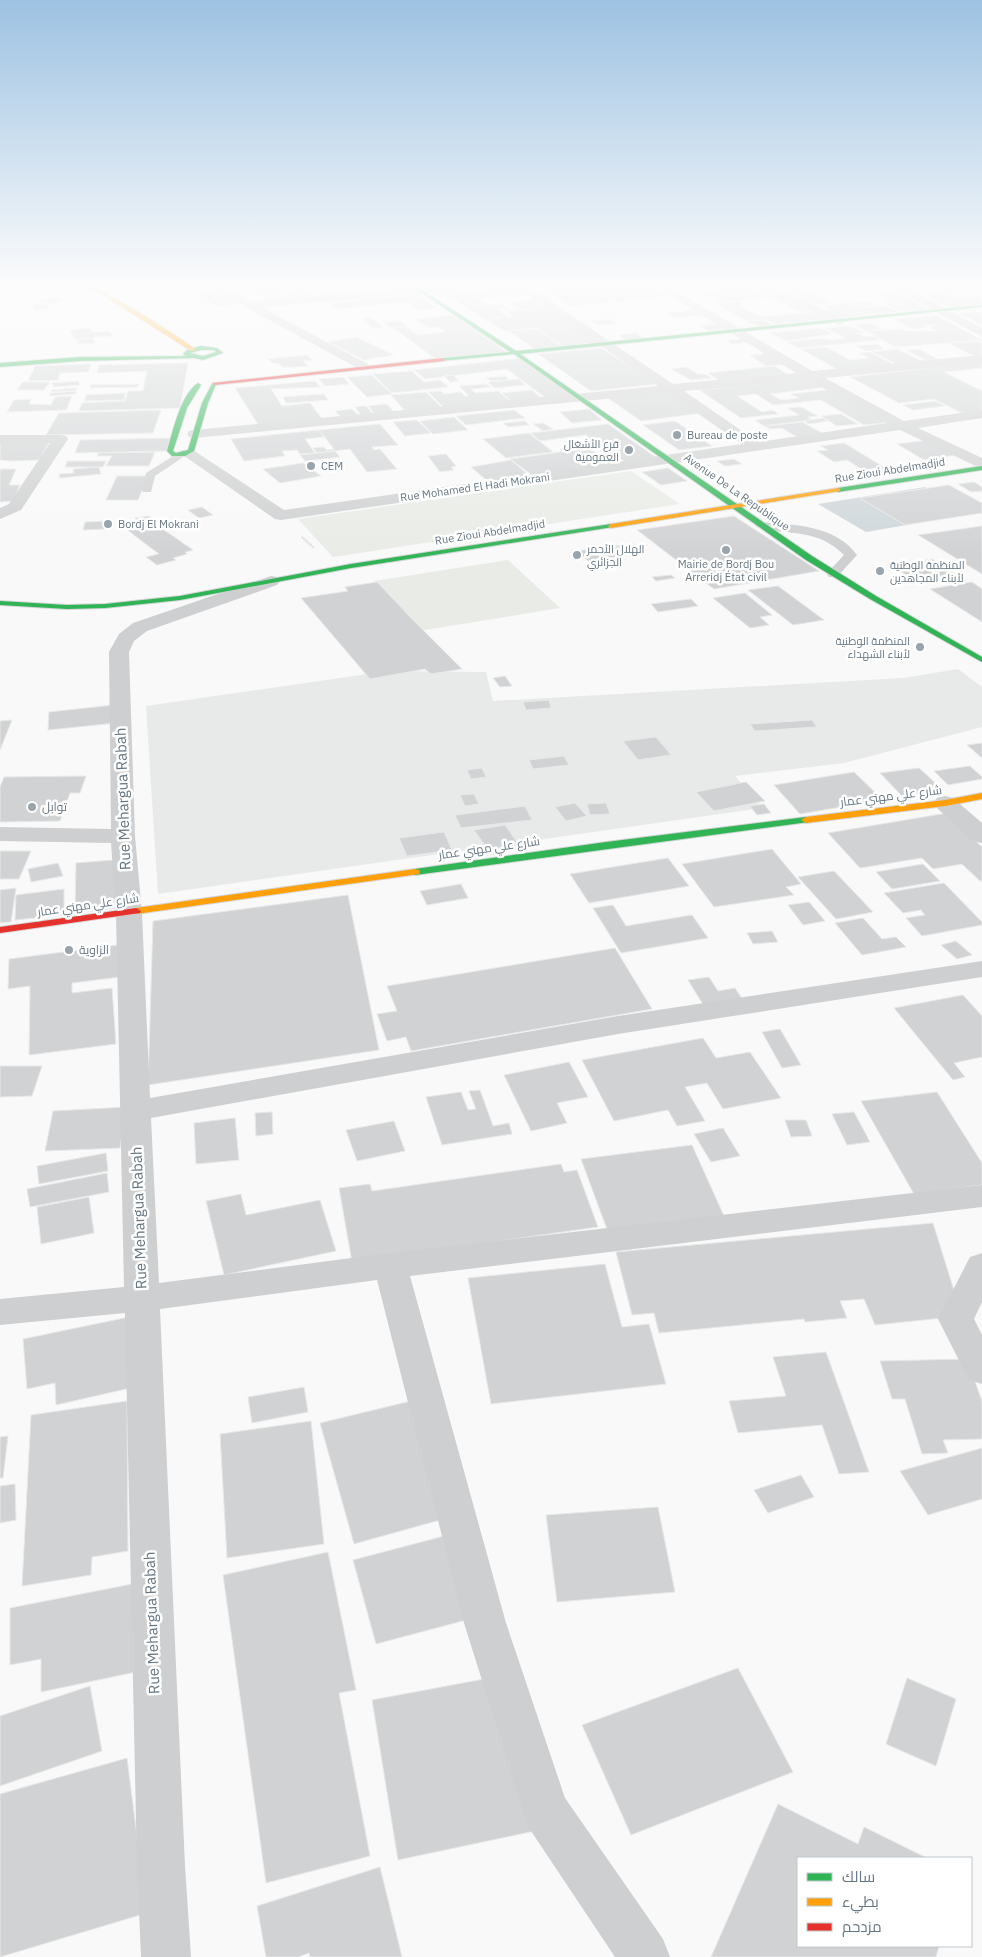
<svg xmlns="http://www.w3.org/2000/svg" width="982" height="1957" font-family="'IBM Plex Sans',Cairo,sans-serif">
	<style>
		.built { fill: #e8e9e9 }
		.green { fill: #e8ebe6 }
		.water { fill: #ced6d9 }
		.building { fill: #d0d2d3; stroke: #e8e8e8 }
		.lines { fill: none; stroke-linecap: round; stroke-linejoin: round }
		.fast-casing { stroke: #d5d6d7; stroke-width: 2 }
		.slow-casing { stroke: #d5d6d7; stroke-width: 2 }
		.jam-casing { stroke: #d5d6d7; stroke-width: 2 }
		.path { stroke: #cbcccd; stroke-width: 2; stroke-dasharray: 1 1; stroke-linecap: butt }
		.lane { fill: #cecfd0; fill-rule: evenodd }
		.street { fill: #cecfd0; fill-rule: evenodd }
		.fast { fill: #30b455; fill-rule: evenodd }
		.slow { fill: #ff9f0a; fill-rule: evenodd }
		.jam { fill: #e5322d; fill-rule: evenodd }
		.poi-dot { fill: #99a4ac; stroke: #fff; stroke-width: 2 }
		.labels { text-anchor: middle; stroke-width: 5; stroke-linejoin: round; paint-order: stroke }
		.far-poi-label { font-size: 11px; fill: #657683; stroke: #fff; text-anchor: start }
		.far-street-label { font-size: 11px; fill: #657683; stroke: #fff }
		.street-label { font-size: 12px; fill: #657683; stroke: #fff }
		.poi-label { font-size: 12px; fill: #657683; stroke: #fff; text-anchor: start }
		.near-street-label { font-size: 15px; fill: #657683; stroke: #fff }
	</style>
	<rect width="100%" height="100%" fill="#f9f9f9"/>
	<!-- built -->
	<path class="built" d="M958,669L982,687V727L844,763L735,776L762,808L158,894L146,706L388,671L486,672L493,701L903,678Z"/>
	<!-- green -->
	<g class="green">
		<path d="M631,471L680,504L333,557L298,519Z"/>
		<path d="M508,560L560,608L419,631L374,581Z"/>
	</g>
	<!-- water -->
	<path class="water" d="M925,487L976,513L866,532L818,504Z"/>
	<!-- building -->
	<g class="building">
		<path d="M141,284H167L173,287L155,289Z"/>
		<path d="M245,284H299L300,285L253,290Z"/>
		<path d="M300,284H306L315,291L309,292L303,287L281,289L279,287L301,285Z"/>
		<path d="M336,284H362L368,289L382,288L377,284H402L410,290L341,295L335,290L342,289Z"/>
		<path d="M536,284H581L589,289L617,286L613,284H648L671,296L616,302L613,299L610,300L613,302L571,306Z"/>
		<path d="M674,284H724H717L723,287L687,290Z"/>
		<path d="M761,284L815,310L801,312L747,286Z"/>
		<path d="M774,284H805L811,287L802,288L834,303L816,305Z"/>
		<path d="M818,284H849L851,285L839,286L844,288L835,289Z"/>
		<path d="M884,284L894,289L857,292L845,285Z"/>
		<path d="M955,284L961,286L922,290L917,287Z"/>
		<path d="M514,286L527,294L476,299L485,305L466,307L445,293Z"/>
		<path d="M747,286L770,297L719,302L698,291Z"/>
		<path d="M302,287L317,297L273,301L267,296L298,293L292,288Z"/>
		<path d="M278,288L283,292L260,294L256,290Z"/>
		<path d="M333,288L341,295L322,297L314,290Z"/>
		<path d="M951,288L956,290L927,292L922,290Z"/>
		<path d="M223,291L239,304L214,306L199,293Z"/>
		<path d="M944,291L959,298L978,297L982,299V304L950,307L922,293Z"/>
		<path d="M895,292L929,309L900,311L882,302L892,301L877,293Z"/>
		<path d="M419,295L438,308L417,310L406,302L337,309L330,303Z"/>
		<path d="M59,298L63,302L42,304L39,299Z"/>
		<path d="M535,299L546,307L519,309L508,302Z"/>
		<path d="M738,301L743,304L739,305L764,319L745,320L715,303Z"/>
		<path d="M868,301L877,306L861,307L852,302Z"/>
		<path d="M850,302L863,308L886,306L900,312L776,324L762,317L833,310L824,306Z"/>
		<path d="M46,304L49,308L35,310L32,305Z"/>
		<path d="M500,304L507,308L497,309L508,317L484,319L466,307Z"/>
		<path d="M546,307L602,342L563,346L536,328L504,331L486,319L514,316L506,311Z"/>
		<path d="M692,310L701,315L674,318L666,313Z"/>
		<path d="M979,312L982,313V325L959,313Z"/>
		<path d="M452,315L460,320L507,352L437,360L394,328L406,327L417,335L446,332L439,327L429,328L416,319Z"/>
		<path d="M937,316L982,340L895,347L867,331L901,329L905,331H938L930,327L937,326L935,325H924L928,327L912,329L895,319Z"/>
		<path d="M372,318L383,327L373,328L362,319Z"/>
		<path d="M610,319L616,324L598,325L592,321Z"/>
		<path d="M762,319L773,325L757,326L746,321Z"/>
		<path d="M399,321L407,326L392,328L384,323Z"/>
		<path d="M870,323L881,329L866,331L855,325Z"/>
		<path d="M719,324L727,329L708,331L700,326Z"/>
		<path d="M850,326L864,332L857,333L865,337L873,336L881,340L799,348L787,342L824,338L828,340L845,338L825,328Z"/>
		<path d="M90,328L96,337L75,339L70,330Z"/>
		<path d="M820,328L833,334L787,341L770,333Z"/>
		<path d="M536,329L563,347L536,350L509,331Z"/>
		<path d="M109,331L113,336L96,337L93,332Z"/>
		<path d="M636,333L643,338L625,340L618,335Z"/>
		<path d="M356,337L394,355L364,360L328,342Z"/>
		<path d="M93,338L95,343L79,344L77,339Z"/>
		<path d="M744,339L750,342L732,344L726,340Z"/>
		<path d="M978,341L982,343V355L974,356L948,343Z"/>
		<path d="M877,344L884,349L866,351L856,346Z"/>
		<path d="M826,347L850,360L869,358L859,353L870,352L893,364L838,370L801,349Z"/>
		<path d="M601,348L658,384L591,391L538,354Z"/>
		<path d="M897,349L922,361L897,364L872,352Z"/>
		<path d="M919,349L937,359L925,360L907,350Z"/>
		<path d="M771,353L790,364L766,366L750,355Z"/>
		<path d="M307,355L313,360L303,361L308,366L294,367H283L278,363H273L268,359Z"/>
		<path d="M522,358L575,396L547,399L507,369L425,379L414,370Z"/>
		<path d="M982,362V368L944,372L982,391V411L962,413L934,399L899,403L850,377Z"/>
		<path d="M188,363L180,408L79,411L82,403L125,401L128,391H143L147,371L97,373L99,365Z"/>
		<path d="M91,364L88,372L60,373L58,380L28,381L35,366Z"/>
		<path d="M774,366L787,374L720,381L708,373Z"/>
		<path d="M686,367L698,374H705L712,378L691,380L671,369Z"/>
		<path d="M412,371L424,382L440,380L449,387L392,393L373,374Z"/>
		<path d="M372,375L392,394L367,397L347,377Z"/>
		<path d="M453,375L459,381L450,382L444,376Z"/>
		<path d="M505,376L510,380L491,381L486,378Z"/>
		<path d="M344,377L349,384L325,386L319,379Z"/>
		<path d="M813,378L828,387L770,394L781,400L799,398L791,394L835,389L892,422L864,425L821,400L773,405L756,394L737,396L762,412L773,410L778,414L741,418L699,390Z"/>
		<path d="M519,379L525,385L494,388L488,382Z"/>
		<path d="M78,381L80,385L54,387L52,383Z"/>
		<path d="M315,381L320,387L271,389L282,406L310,403L323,420L259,426L235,388Z"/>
		<path d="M23,382H50L44,390H17Z"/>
		<path d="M139,384L137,387L90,388L91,385Z"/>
		<path d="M486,384L491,387L471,389L475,393L498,391L511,402L445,409L428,392L441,391L444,394L461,392L465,396H469L459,386Z"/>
		<path d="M76,388L77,390L52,392L51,390Z"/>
		<path d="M532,390L542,399L512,402L502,393Z"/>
		<path d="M664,390L702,413L641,421L605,396Z"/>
		<path d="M76,391V394L50,396V393Z"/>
		<path d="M426,392L443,409L407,413L391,395Z"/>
		<path d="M125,393L124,400L85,401L86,395Z"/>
		<path d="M324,394L328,400L286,403L283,397Z"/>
		<path d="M72,396L66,410L7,412L14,400L31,399L29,404L51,405L55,397Z"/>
		<path d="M936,401L945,406L913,410L903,405Z"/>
		<path d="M387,404L394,412L375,414L368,406Z"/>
		<path d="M366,406L374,415L362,416L355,407Z"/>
		<path d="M801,407L818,416L808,417L812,420L764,426L755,420L799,415L787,408Z"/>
		<path d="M352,409L358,415L341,417L335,411Z"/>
		<path d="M589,409L602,420L572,423L560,412Z"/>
		<path d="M161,410L153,433L46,435L59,413Z"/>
		<path d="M514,410L525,418L466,425L456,416Z"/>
		<path d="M841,414L858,424L837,426L821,416Z"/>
		<path d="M454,417L468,430L433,434L420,421Z"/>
		<path d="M823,418L828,421L809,424L804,421Z"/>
		<path d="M417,420L431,433L405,436L393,422Z"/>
		<path d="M525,421L529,425L508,427L503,423Z"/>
		<path d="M675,421L712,446L679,450L643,425Z"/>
		<path d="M802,422L822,433L797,437L782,428L770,429L765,426Z"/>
		<path d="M543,423L553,429L543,431L533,424Z"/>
		<path d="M380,424L398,445L372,447L374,450L380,449L397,469L367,472L350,449L317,453L313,448L324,447L327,450L334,449L319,430Z"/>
		<path d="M608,424L657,458L625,462L614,454L606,455L597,448L602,447L586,435L540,441L531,433Z"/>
		<path d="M319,430L324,437L305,439L315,453L300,454L297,450L282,451L285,456L244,461L231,439Z"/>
		<path d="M529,433L553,452L506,458L483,439Z"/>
		<path d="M171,438L168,451L75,453L80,440Z"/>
		<path d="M928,440L956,455L924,460L897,444Z"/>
		<path d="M0,441H50L39,460L12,461L0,460Z"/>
		<path d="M844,443L892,472L871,475L847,460L834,462L817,451L828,450L821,446Z"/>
		<path d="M589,448L613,464L532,475L510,459Z"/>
		<path d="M335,451L340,457L305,461L300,455Z"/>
		<path d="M155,452L149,466H106L112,456H97L99,453Z"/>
		<path d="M446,454L456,466L451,467L454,470L440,472L428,456Z"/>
		<path d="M734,459L742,464L725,466L717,461Z"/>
		<path d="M511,460L532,478L490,483L471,467Z"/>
		<path d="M67,461H106L103,467H65Z"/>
		<path d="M303,463L321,476L280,483L263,469Z"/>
		<path d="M99,467L101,474L60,478L59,474L74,473L73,469Z"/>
		<path d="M668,468L687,481L661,485L642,472Z"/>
		<path d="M0,469H16L9,485H20L13,501L0,502Z"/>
		<path d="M117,476H148L138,500H106Z"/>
		<path d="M974,482L982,487V491L971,492L958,484Z"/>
		<path d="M949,485L982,503V513L905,525L860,498Z"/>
		<path d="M202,507L213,515L199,518L188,510Z"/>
		<path d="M149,516L156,522L141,525L135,518Z"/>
		<path d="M734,516L819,571L714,589L637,530Z"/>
		<path d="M107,521L105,529L83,530L85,522Z"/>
		<path d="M154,523L193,550L185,552L187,554L173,558L176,560L157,565L146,557L159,554L126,529Z"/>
		<path d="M982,526V574L918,535Z"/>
		<path d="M631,544L642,553L588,561L577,551Z"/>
		<path d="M932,559L955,574L913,580L891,565Z"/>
		<path d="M671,575L675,578L656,581L652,577Z"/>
		<path d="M377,582L413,620L462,669L431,674L425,669L370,679L301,598L348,591L345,587Z"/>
		<path d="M972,582L982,589V622L930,589Z"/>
		<path d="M778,586L824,620L793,625L748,590Z"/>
		<path d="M745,593L772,615L760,617L769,625L750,628L713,598Z"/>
		<path d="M691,599L698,606L658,612L651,604Z"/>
		<path d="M505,676L512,686L500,687L493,678Z"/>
		<path d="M549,700L551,708L526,710L523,702Z"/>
		<path d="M114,705L116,723L48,730L49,712Z"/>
		<path d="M12,720L0,750V721Z"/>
		<path d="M812,720L817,727L755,731L750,724Z"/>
		<path d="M656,737L671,755L638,760L623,741Z"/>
		<path d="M982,743V758L967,745Z"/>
		<path d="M564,756L569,765L533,769L529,760Z"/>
		<path d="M970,766L982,777V779L948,785L934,771Z"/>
		<path d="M482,768L486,777L471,779L467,770Z"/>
		<path d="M919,768L943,790L903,797L880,773Z"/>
		<path d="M854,772L883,800L800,814L774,785Z"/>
		<path d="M86,776L80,793H70L60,821L0,822V787L4,777Z"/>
		<path d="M746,782L765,801L714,811L696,792Z"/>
		<path d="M474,794L479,804L465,806L460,795Z"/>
		<path d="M575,803L587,816L566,821L555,807Z"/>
		<path d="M606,803L610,814L590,815L587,804Z"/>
		<path d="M764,804L771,813L757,815L750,806Z"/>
		<path d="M525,806L532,820L461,828L455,815Z"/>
		<path d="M947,813L982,847V881H980L962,864L933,869L922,858L860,868L828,833Z"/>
		<path d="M505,825L522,849L492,855L474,830Z"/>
		<path d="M444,832L452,850L407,856L399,838Z"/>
		<path d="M772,849L801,884L786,887L794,895L714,907L682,864Z"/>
		<path d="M0,851H31L19,879H0Z"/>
		<path d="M668,858L689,886L589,903L570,874Z"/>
		<path d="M125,859L126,907L75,913L76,863Z"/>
		<path d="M58,863L63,876L31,882L28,869Z"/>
		<path d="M923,864L940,881L892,889L876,872Z"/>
		<path d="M834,871L873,912L836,919L798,877Z"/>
		<path d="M944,883L982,922V925L922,936L906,918L925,915L921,910L903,913L884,893Z"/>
		<path d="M461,884L468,898L427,905L420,891Z"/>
		<path d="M16,888L11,922L0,923V890Z"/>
		<path d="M64,889V915L15,920L16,895Z"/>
		<path d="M348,895L379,1050L148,1085L153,921Z"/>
		<path d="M809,902L825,921L803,925L788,905Z"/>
		<path d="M613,905L626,926L692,915L708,938L621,953L593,908Z"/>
		<path d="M863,918L882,939L896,937L906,947L862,955L835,923Z"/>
		<path d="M772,931L778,942L753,944L747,933Z"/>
		<path d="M956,941L972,955L957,959L941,945Z"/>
		<path d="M118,945L120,977L72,983V993L112,988L116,1044L29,1055L30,986L8,989L9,959Z"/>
		<path d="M615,948L652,1009L411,1051L406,1037L387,1041L377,1014L397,1011L387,986Z"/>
		<path d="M709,977L718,991L735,988L743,1000L704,1006L688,980Z"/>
		<path d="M963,995L982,1016V1057L954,1063L965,1077L953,1080L894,1008Z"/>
		<path d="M780,1029L801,1065L782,1068L762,1032Z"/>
		<path d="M703,1038L716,1058L750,1052L781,1098L723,1109L707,1083L685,1087L705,1121L677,1126L668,1110L614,1121L582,1060Z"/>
		<path d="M569,1062L588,1097L557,1103L567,1123L531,1131L504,1075Z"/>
		<path d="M0,1066H42L32,1096L0,1097Z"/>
		<path d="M480,1090L493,1126L509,1123L512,1134L442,1145L426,1097L461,1092L468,1110L476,1109L469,1091Z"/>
		<path d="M937,1092L982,1163V1185L914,1194L861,1101Z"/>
		<path d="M126,1107L120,1148L45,1151L53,1111Z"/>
		<path d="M272,1112L273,1134L256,1136L255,1113Z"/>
		<path d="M854,1112L870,1142L847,1145L832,1114Z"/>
		<path d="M235,1118L239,1160L196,1164L194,1123Z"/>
		<path d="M785,1120H806L812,1136L791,1137Z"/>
		<path d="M394,1121L405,1151L357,1161L346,1130Z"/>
		<path d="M723,1128L740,1156L711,1162L694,1134Z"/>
		<path d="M692,1145L724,1216L608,1232L581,1159Z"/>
		<path d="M106,1153L108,1171L39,1184L37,1166Z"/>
		<path d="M561,1164L564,1172L577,1170L598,1227L352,1262L339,1188L370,1184L372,1191Z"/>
		<path d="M107,1173L109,1192L30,1207L27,1189Z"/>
		<path d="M241,1194L246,1215L320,1200L336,1251L224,1275L206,1201Z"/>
		<path d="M89,1197L94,1233L41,1244L37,1207Z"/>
		<path d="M933,1223L962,1316L875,1325L864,1299L840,1301L847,1318L805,1322L804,1319L659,1333L654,1313L632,1315L616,1252Z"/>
		<path d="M605,1264L622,1327L649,1324L666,1384L491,1404L468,1278Z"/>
		<path d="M129,1317L139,1386L56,1405L55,1383L27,1389L23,1339Z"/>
		<path d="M826,1352L869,1472L839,1474L822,1425L738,1433L729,1401L786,1396L773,1357Z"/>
		<path d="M967,1359L982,1401V1439L943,1440L948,1453L922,1454L905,1399H892L880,1361Z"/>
		<path d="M304,1387L308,1412L252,1423L248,1397Z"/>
		<path d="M127,1401L128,1551L92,1557L91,1575L22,1586L31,1415Z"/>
		<path d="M411,1401L451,1517L354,1544L320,1423Z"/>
		<path d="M311,1421L324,1544L227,1558L220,1434Z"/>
		<path d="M8,1436L3,1478H0V1437Z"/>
		<path d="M982,1448V1499L928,1515L900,1471Z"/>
		<path d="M801,1475L814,1497L768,1513L754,1490Z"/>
		<path d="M15,1484L16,1520L0,1523V1486Z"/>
		<path d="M658,1507L675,1592L557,1602L546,1515Z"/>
		<path d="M444,1536L470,1619L376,1644L353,1560Z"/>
		<path d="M328,1552L356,1690L339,1693L370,1856L266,1883L223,1575Z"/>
		<path d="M132,1584L136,1672L41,1692V1659L10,1665V1608Z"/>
		<path d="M738,1668L793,1772L631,1835L582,1725Z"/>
		<path d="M500,1676L535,1831L398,1860L372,1700Z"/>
		<path d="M907,1678L956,1699L936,1766L886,1744Z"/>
		<path d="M90,1686L102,1751L0,1786V1716Z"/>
		<path d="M127,1758L147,1913L0,1957V1794Z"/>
		<path d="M778,1804L858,1844L864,1827L927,1858H798V1946H939L936,1957H711Z"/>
		<path d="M380,1867L402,1957H310L309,1953L298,1957H266L257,1906Z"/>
	</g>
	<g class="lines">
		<!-- fast casing -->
		<g class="fast-casing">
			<g id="fast">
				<path d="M408,284H413L516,351L982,305V307L520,354L812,556L876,596L982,657V662L870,599L806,560L514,354L441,361L443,358L510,352Z"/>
				<path d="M201,346L217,348L223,353L203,360L194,358L81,361L0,367V363L81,357L186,356L183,354L187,350ZM201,350H214L216,352L203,356L190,353Z"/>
				<path d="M198,383L201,385L187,408L173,451L176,453L188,450L202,403L212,384H216L208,403L194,451L185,456H172L167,451C173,432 180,395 198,383Z"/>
				<path d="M982,466V470L838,492L835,490L838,488Z"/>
				<path d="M611,524L613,525V527L351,568L180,600L105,608L67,609L0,605V601L67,605L105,604L180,596L351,564Z"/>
				<path d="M806,817L809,818L811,820L809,822L415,875L410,872L415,869L606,842Z"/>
			</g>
		</g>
		<!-- slow casing -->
		<g class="slow-casing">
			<g id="slow">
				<path d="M80,284C97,284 180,337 196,350L191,351L103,295Z"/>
				<path d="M838,488L840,489V491L611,528L608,526L611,524Z"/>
				<path d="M982,793V799L945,806L806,823L801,820L806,817L945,800Z"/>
				<path d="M415,869L419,870L420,872L419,874L136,914L131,911L136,908Z"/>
			</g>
		</g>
		<!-- jam casing -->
		<g class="jam-casing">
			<g id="jam">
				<path d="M443,358L445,361L215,385L212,383Z"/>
				<path d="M136,908L141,911L140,913L0,933V927Z"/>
			</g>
		</g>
		<!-- path -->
		<path class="path" d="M302,537L314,548"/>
		<!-- lane -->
		<g class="lane">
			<path d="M178,453L182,454L183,456L182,458L155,476L151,492H143L142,490L146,473Z"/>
			<path d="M761,522C795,525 835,525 857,555L837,577H829L827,574L829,571L844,555C817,528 791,536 757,527L755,525L757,523Z"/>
		</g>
		<!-- street -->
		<g class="street">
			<path d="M203,284H217L250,301L460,284H504L498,287L261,307L368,364L370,367L368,370L363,371Z"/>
			<path d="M513,284H525L673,384L796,373L651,284H664L812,371L982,355V363L825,378L904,421L982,410V418L918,428L982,458V469L900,430L281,520L275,519L180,453L183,450H193L284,510L742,444L668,393L194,438L189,437L187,434L189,431L194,430L658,386ZM808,380L887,423L758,442L684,391Z"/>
			<path d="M759,284H773L846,321L840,325L836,324Z"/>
			<path d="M886,284H900L982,328V337Z"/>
			<path d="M0,435H61L66,436L68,439L21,510L0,519V508L9,504L50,443H0Z"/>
			<path d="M271,576L277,577L280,581L277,585L147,631L134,641L129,652L135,836L142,913L150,1098L618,1016L982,961V977L618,1034L151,1118L159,1283L390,1253L982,1185V1207L410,1276L506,1623L565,1798L663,1939L670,1957H615L529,1828L523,1811L464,1623L377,1280L160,1309L185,1866L191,1957H141L137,1866L125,1313L0,1325V1299L124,1287L116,913L111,843L0,841V827L111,829L109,652L119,634L133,623Z"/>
			<path d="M945,796L953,798L982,823V843L973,841L937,808L933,803L937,798Z"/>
			<path d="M982,1253V1302L974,1319L982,1335V1384L969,1380L938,1319L970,1257Z"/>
		</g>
		<!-- fast -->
		<use href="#fast" class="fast"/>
		<!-- slow -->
		<use href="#slow" class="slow"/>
		<!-- jam -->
		<use href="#jam" class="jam"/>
	</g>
	<!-- sky -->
	<linearGradient id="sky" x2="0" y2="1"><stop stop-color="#9dc2e2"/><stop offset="0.51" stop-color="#fcfcfc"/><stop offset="1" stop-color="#fcfcfc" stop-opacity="0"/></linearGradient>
	<rect width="982" height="558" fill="url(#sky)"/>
	<!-- markers -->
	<g class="poi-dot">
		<circle cx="677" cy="435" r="5"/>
		<circle cx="629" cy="450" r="5"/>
		<circle cx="311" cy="466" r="5"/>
		<circle cx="108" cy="524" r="5"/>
		<circle cx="726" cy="550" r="5"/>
		<circle cx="577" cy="555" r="5"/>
		<circle cx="880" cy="571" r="5"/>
		<circle cx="920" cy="647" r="5"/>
		<circle cx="32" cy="807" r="5"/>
		<circle cx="69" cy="950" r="5"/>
	</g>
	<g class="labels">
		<!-- far-poi labels -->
		<g class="far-poi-label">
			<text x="687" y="439">Bureau de poste</text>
			<text x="619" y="448" text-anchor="end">فرع الأشغال<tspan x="619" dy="13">العمومية</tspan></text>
			<text x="321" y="470">CEM</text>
			<text x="118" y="528">Bordj El Mokrani</text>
			<text x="587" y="553">الهلال الأحمر<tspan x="587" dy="13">الجزائري</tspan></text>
			<text x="726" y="568" text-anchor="middle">Mairie de Bordj Bou<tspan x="726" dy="13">Arreridj État civil</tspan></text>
			<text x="890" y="569">المنظمة الوطنية<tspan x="890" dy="13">لأبناء المجاهدين</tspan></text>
			<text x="910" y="645" text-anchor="end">المنظمة الوطنية<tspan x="910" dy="13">لأبناء الشهداء</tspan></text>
		</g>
		<!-- far-street labels -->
		<g class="far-street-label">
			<text transform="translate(890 470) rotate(-9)" y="4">Rue Zioui Abdelmadjid</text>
			<text transform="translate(475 487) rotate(-8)" y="4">Rue Mohamed El Hadi Mokrani</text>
			<text transform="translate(737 492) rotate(35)" y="4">Avenue De La Republique</text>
			<text transform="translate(490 532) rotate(-9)" y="4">Rue Zioui Abdelmadjid</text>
		</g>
		<!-- street labels -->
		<g class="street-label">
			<text transform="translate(891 796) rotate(-7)" y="4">شارع علي مهني عمار</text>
			<text transform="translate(489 848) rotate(-8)" y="4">شارع علي مهني عمار</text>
			<text transform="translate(88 905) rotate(-8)" y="4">شارع علي مهني عمار</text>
		</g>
		<!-- poi labels -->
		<g class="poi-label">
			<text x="42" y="811">توابل</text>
			<text x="79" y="954">الزاوية</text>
		</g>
		<!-- near-street labels -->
		<g class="near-street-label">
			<text transform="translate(123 799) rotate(-92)" y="5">Rue Mehargua Rabah</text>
			<text transform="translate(139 1218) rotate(-92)" y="5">Rue Mehargua Rabah</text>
			<text transform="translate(152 1623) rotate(-92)" y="5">Rue Mehargua Rabah</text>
		</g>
	</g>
	<!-- legend -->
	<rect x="797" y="1857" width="175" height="90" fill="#ffffff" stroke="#c1c8cd"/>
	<rect x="807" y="1873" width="25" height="8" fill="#30b455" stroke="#c1c8cd"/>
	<text x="842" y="1882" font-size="15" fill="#657683">سالك</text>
	<rect x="807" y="1898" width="25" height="8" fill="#ff9f0a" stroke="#c1c8cd"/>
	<text x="842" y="1907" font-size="15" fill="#657683">بطيء</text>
	<rect x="807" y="1923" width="25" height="8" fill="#e5322d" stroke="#c1c8cd"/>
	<text x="842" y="1932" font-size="15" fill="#657683">مزدحم</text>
</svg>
